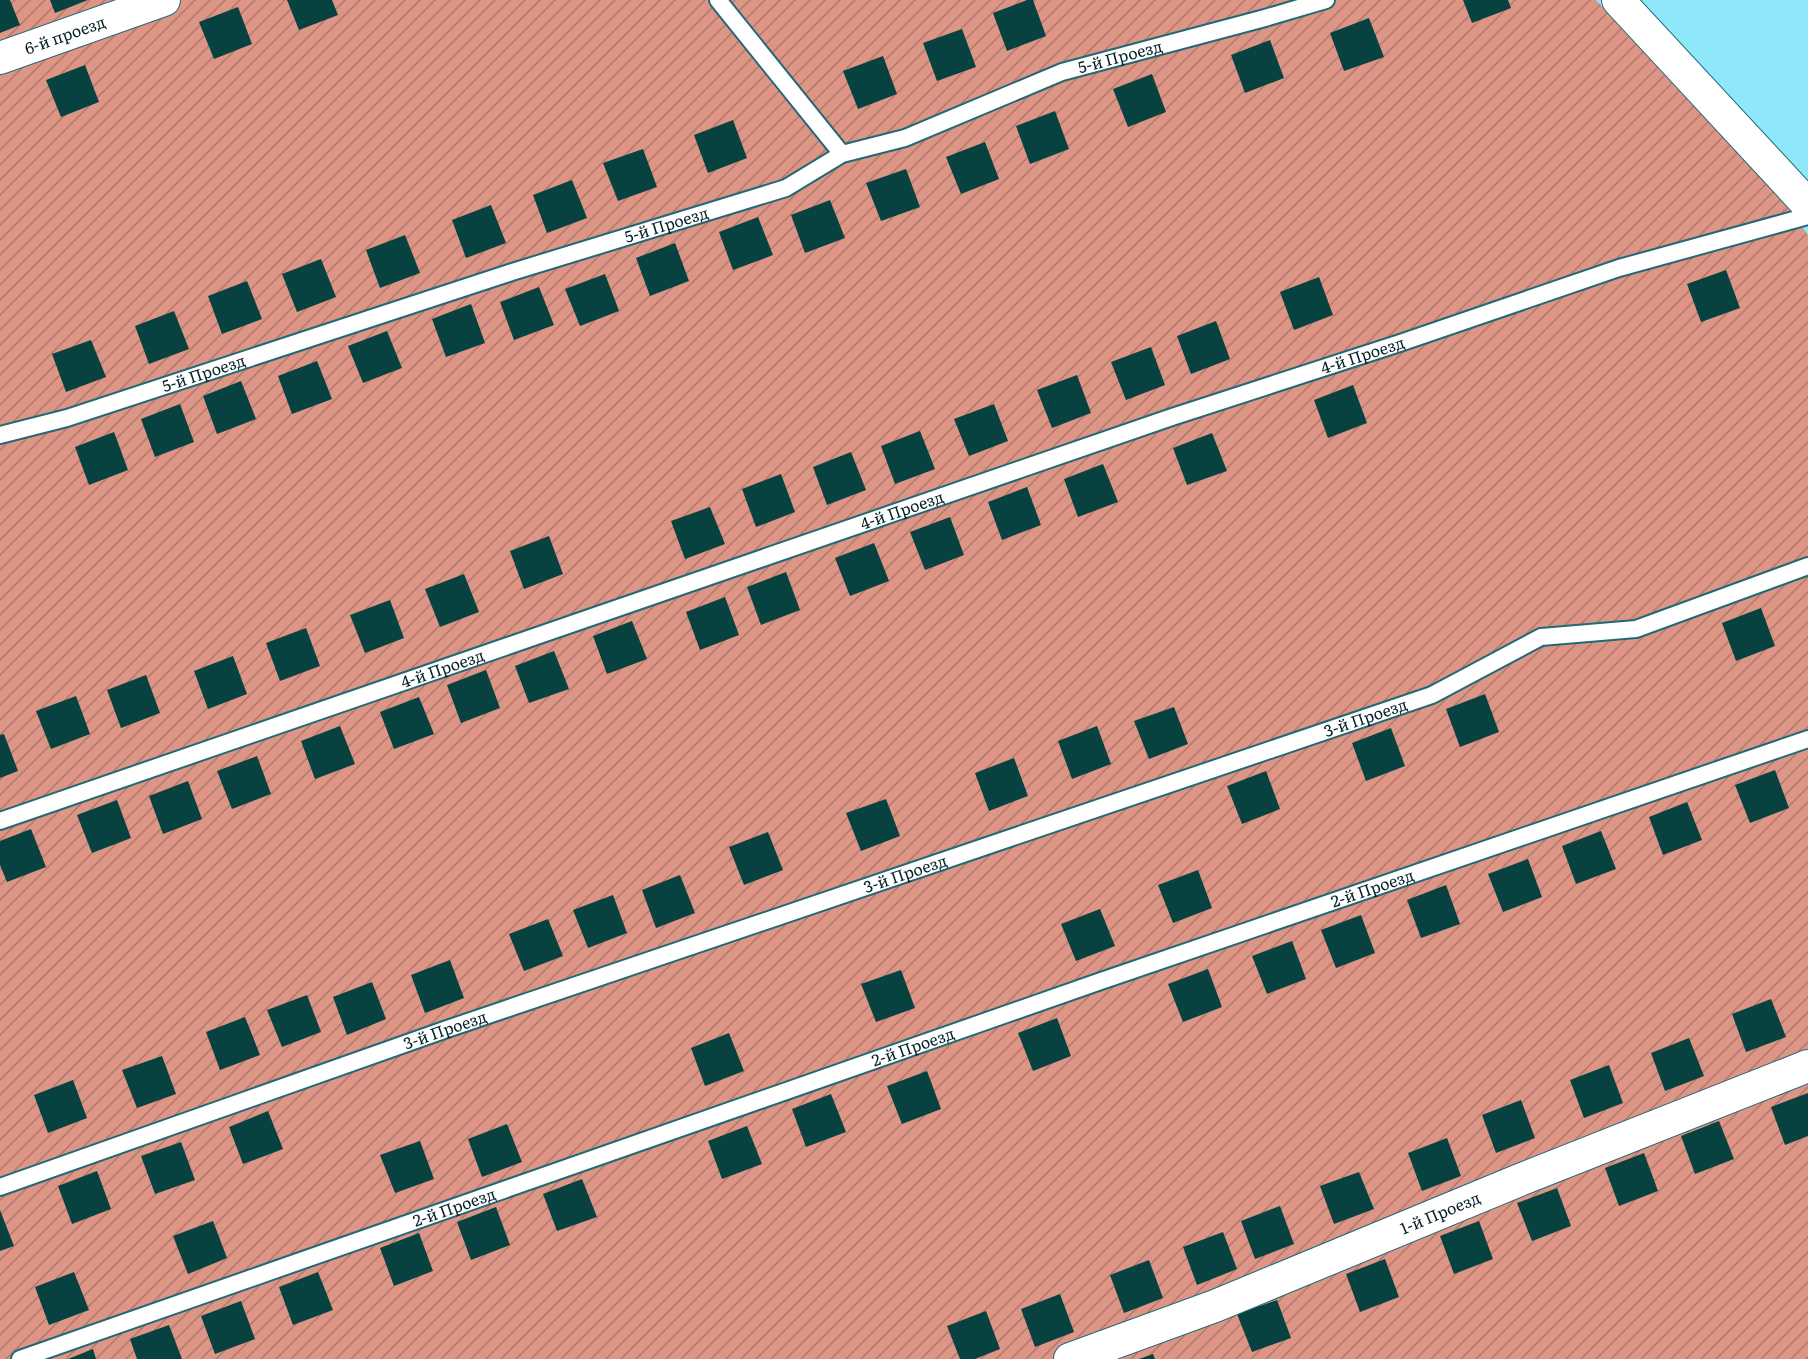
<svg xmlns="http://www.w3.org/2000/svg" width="1808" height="1359" font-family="Literata,serif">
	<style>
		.garden { fill: url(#garden-furrows) }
		.building { fill: #074240 }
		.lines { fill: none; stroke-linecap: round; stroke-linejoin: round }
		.service-casing { stroke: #226876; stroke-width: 20 }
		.minor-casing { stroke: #226876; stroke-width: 34 }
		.service { stroke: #fff; stroke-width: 16 }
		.minor { stroke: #fff; stroke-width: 32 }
		.labels { text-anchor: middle; stroke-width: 6; stroke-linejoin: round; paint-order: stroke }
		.street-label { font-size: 16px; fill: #052227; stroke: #8fe8fa }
	</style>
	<defs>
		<pattern id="garden-furrows" width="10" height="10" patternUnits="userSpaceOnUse" patternTransform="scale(1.5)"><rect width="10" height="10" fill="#dd9585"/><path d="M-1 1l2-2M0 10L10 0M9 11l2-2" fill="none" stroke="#b1796d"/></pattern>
	</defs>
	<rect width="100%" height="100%" fill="#8fe8fa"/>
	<!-- garden -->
	<path class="garden" d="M0,0H1596L1781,198L1808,235V1359H0Z"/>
	<!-- building -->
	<g class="building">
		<path d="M0,0H10L20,25L0,33Z"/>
		<path d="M50,0H88L55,13Z"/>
		<path d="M287,0H332L338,15L299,30Z"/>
		<path d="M1027,0H1033L1046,36L1007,51L993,13Z"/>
		<path d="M1463,0H1508L1511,8L1472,23Z"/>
		<path d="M238,7L252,44L214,59L199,22Z"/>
		<path d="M1369,18L1384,57L1344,71L1330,33Z"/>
		<path d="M962,29L976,67L937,81L923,43Z"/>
		<path d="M1270,40L1284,78L1245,93L1231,55Z"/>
		<path d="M883,56L897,94L858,109L843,71Z"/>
		<path d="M85,65L99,102L61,117L46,80Z"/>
		<path d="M1152,74L1166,112L1128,127L1113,89Z"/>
		<path d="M1055,111L1069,149L1030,164L1016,126Z"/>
		<path d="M733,120L747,158L708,173L694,135Z"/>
		<path d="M985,142L999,179L961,194L946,157Z"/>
		<path d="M643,149L657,187L618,201L603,163Z"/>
		<path d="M906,169L920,207L881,221L866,183Z"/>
		<path d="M572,180L587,218L547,233L533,195Z"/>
		<path d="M830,200L845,238L805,253L791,215Z"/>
		<path d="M491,205L506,243L466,258L452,220Z"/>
		<path d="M758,217L773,255L733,270L719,232Z"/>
		<path d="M405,235L420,273L380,288L366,250Z"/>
		<path d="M675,243L689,281L650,296L636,258Z"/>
		<path d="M321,259L336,297L297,312L282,274Z"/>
		<path d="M1726,270L1740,308L1701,322L1687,284Z"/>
		<path d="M605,274L619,311L580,326L565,289Z"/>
		<path d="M1319,277L1333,315L1294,330L1280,292Z"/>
		<path d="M247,281L262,319L222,334L208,296Z"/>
		<path d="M539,287L554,325L514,340L500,302Z"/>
		<path d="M471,304L485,343L446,357L432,319Z"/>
		<path d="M174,311L189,349L149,364L135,326Z"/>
		<path d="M1216,321L1230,359L1191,374L1177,336Z"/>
		<path d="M387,331L402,368L363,383L348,346Z"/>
		<path d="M91,340L106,377L66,392L52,354Z"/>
		<path d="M1151,347L1165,385L1126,400L1111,362Z"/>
		<path d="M317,361L332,399L292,414L278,376Z"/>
		<path d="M1077,375L1091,413L1052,428L1037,390Z"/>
		<path d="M241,381L256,419L217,434L203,396Z"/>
		<path d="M1353,385L1367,423L1328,438L1314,400Z"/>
		<path d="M180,404L194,442L155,457L141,419Z"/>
		<path d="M994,404L1008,441L969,456L954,419Z"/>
		<path d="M920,431L935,469L895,484L881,446Z"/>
		<path d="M114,432L128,470L89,485L75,447Z"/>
		<path d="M1212,433L1227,471L1187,485L1173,448Z"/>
		<path d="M851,452L866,490L827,505L813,467Z"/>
		<path d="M1103,464L1118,502L1078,517L1064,479Z"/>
		<path d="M781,474L795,512L756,527L742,489Z"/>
		<path d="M1027,487L1041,525L1002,540L988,502Z"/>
		<path d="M710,507L725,544L685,559L671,521Z"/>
		<path d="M950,517L964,555L925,570L910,532Z"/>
		<path d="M549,536L563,574L524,589L510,551Z"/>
		<path d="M874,543L889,581L850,596L835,558Z"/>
		<path d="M786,572L800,610L761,625L747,587Z"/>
		<path d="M464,574L479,612L440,627L425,589Z"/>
		<path d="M725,597L739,635L700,650L686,612Z"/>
		<path d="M390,600L404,638L365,653L350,615Z"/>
		<path d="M1761,608L1775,646L1736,661L1722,623Z"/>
		<path d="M632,621L647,659L607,674L593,636Z"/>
		<path d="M306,628L320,666L280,681L266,643Z"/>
		<path d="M554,651L569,689L529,703L515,666Z"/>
		<path d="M233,656L247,694L208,709L194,671Z"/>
		<path d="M486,670L500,708L461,723L447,685Z"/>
		<path d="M146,675L160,713L121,728L107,690Z"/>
		<path d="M1485,694L1499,732L1460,747L1446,709Z"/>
		<path d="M76,696L90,734L51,749L36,711Z"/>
		<path d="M419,697L434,734L394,749L380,712Z"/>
		<path d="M1174,707L1188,744L1149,759L1134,721Z"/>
		<path d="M340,726L355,764L315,779L301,741Z"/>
		<path d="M1097,726L1111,764L1072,779L1058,741Z"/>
		<path d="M1391,728L1405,766L1366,781L1352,743Z"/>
		<path d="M4,734L18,771L0,778V735Z"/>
		<path d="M257,756L271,794L232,809L217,771Z"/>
		<path d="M1014,758L1028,796L989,811L975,773Z"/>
		<path d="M1775,770L1789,808L1750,823L1735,785Z"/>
		<path d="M1266,771L1280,809L1242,824L1227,786Z"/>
		<path d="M188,781L202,819L163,834L149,796Z"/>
		<path d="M886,799L900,836L861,851L846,813Z"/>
		<path d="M117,800L131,838L92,853L77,815Z"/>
		<path d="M1687,802L1702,840L1663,855L1649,817Z"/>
		<path d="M31,829L46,867L7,882L0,865V841Z"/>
		<path d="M1601,831L1616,869L1576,884L1562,846Z"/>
		<path d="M768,832L783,870L744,885L729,847Z"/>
		<path d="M1528,859L1542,897L1503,912L1488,874Z"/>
		<path d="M1198,870L1212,908L1173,923L1158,885Z"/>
		<path d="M680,875L695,913L656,928L642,890Z"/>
		<path d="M1446,885L1460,924L1421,938L1407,900Z"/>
		<path d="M613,895L627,933L588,948L573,910Z"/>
		<path d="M1100,909L1115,946L1076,961L1061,924Z"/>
		<path d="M1361,915L1375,953L1336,968L1321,930Z"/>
		<path d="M548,919L563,956L524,971L509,934Z"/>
		<path d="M1292,941L1306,979L1267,994L1252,956Z"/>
		<path d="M450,960L464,998L425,1013L411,975Z"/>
		<path d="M1208,969L1222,1007L1183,1022L1168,984Z"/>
		<path d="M901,970L915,1008L876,1022L861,984Z"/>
		<path d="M372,982L386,1019L347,1035L333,997Z"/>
		<path d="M307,995L321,1032L282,1047L267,1010Z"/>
		<path d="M1771,999L1786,1037L1746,1052L1732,1014Z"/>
		<path d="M245,1017L260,1055L220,1070L206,1032Z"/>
		<path d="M1057,1018L1071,1056L1033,1071L1018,1033Z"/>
		<path d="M729,1033L744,1071L705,1086L691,1048Z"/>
		<path d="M1689,1038L1704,1076L1665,1091L1651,1053Z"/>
		<path d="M162,1056L176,1094L137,1108L122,1070Z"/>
		<path d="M1609,1065L1623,1103L1584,1118L1570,1080Z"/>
		<path d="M927,1071L941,1109L902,1124L887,1086Z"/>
		<path d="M73,1080L87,1118L48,1133L34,1095Z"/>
		<path d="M1808,1093V1136L1785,1145L1771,1107Z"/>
		<path d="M831,1094L846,1132L806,1147L792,1109Z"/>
		<path d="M1521,1100L1535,1138L1496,1153L1482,1115Z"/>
		<path d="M268,1111L283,1149L243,1164L229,1127Z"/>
		<path d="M1719,1121L1734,1159L1695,1174L1681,1136Z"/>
		<path d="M507,1124L522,1162L482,1177L468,1139Z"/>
		<path d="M747,1126L762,1164L722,1179L708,1141Z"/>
		<path d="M1447,1138L1461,1176L1422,1191L1408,1153Z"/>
		<path d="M420,1141L434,1179L395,1193L380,1155Z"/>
		<path d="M181,1142L195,1180L155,1194L141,1156Z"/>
		<path d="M1644,1153L1658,1191L1619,1206L1605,1168Z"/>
		<path d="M97,1171L111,1209L72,1224L58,1186Z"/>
		<path d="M1359,1172L1374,1209L1334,1224L1320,1186Z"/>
		<path d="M582,1179L597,1217L557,1231L543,1194Z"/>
		<path d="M1557,1188L1571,1226L1532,1241L1517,1203Z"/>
		<path d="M1280,1206L1294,1244L1255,1259L1241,1221Z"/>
		<path d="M496,1207L510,1245L471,1260L457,1222Z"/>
		<path d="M0,1210L14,1246L0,1251Z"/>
		<path d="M213,1221L227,1258L188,1274L173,1236Z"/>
		<path d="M1479,1221L1493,1259L1454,1274L1440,1236Z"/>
		<path d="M1223,1232L1237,1269L1197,1285L1183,1247Z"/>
		<path d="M419,1233L433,1271L394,1286L380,1248Z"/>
		<path d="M1385,1259L1399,1297L1360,1312L1346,1274Z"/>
		<path d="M1149,1260L1163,1298L1124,1313L1110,1275Z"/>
		<path d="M74,1272L89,1310L49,1325L35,1287Z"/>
		<path d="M318,1272L333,1310L293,1325L279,1287Z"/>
		<path d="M1060,1294L1074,1332L1035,1347L1021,1309Z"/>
		<path d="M1277,1300L1291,1338L1252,1352L1237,1314Z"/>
		<path d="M241,1301L255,1339L215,1354L201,1316Z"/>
		<path d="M986,1311L1000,1349L975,1359H960L947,1326Z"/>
		<path d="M169,1325L182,1359H137L130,1339Z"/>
		<path d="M93,1349L96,1359H68Z"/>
		<path d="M1153,1354L1155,1359H1139Z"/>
	</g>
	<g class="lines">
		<!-- service casing -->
		<g class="service-casing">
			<g id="service">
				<path d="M718,0L842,154"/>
				<path id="s1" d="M0,435L67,418L512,272L786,188L842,154L905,138L1062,72L1265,18L1326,0"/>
				<path id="s2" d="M0,821L1172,417L1400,343L1619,268L1808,216"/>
				<path id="s3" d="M0,1187L447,1029L1432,695L1541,637L1636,629L1808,566"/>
				<path id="s4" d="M20,1359L1101,981L1808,739"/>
			</g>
		</g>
		<!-- minor casing -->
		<g class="minor-casing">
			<g id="minor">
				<path d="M1618,0L1808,205"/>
				<path id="s5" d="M0,58L164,0"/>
				<path id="s6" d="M1070,1359L1215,1306L1522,1179L1808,1066"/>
			</g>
		</g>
		<!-- service -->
		<use href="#service" class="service"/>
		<!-- minor -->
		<use href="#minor" class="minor"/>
	</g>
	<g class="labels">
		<!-- street labels -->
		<g class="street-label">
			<text dy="6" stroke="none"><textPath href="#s5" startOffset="69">6-й проезд</textPath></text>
			<text dy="6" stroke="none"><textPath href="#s1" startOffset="1185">5-й Проезд</textPath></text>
			<text dy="6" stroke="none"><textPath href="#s1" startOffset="699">5-й Проезд</textPath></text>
			<text dy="6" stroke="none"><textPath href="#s2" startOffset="1440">4-й Проезд</textPath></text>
			<text dy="6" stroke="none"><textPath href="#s1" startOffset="213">5-й Проезд</textPath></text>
			<text dy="6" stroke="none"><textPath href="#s2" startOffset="954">4-й Проезд</textPath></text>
			<text dy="6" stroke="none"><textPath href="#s2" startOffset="468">4-й Проезд</textPath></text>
			<text dy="6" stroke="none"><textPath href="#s3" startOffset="1444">3-й Проезд</textPath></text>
			<text dy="6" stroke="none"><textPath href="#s3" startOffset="958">3-й Проезд</textPath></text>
			<text dy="6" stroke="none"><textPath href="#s4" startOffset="1432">2-й Проезд</textPath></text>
			<text dy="6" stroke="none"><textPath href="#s3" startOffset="472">3-й Проезд</textPath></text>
			<text dy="6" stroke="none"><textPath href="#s4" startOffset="946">2-й Проезд</textPath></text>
			<text dy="6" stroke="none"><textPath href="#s4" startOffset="460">2-й Проезд</textPath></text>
			<text dy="6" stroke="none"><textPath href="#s6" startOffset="398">1-й Проезд</textPath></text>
		</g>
	</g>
</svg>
